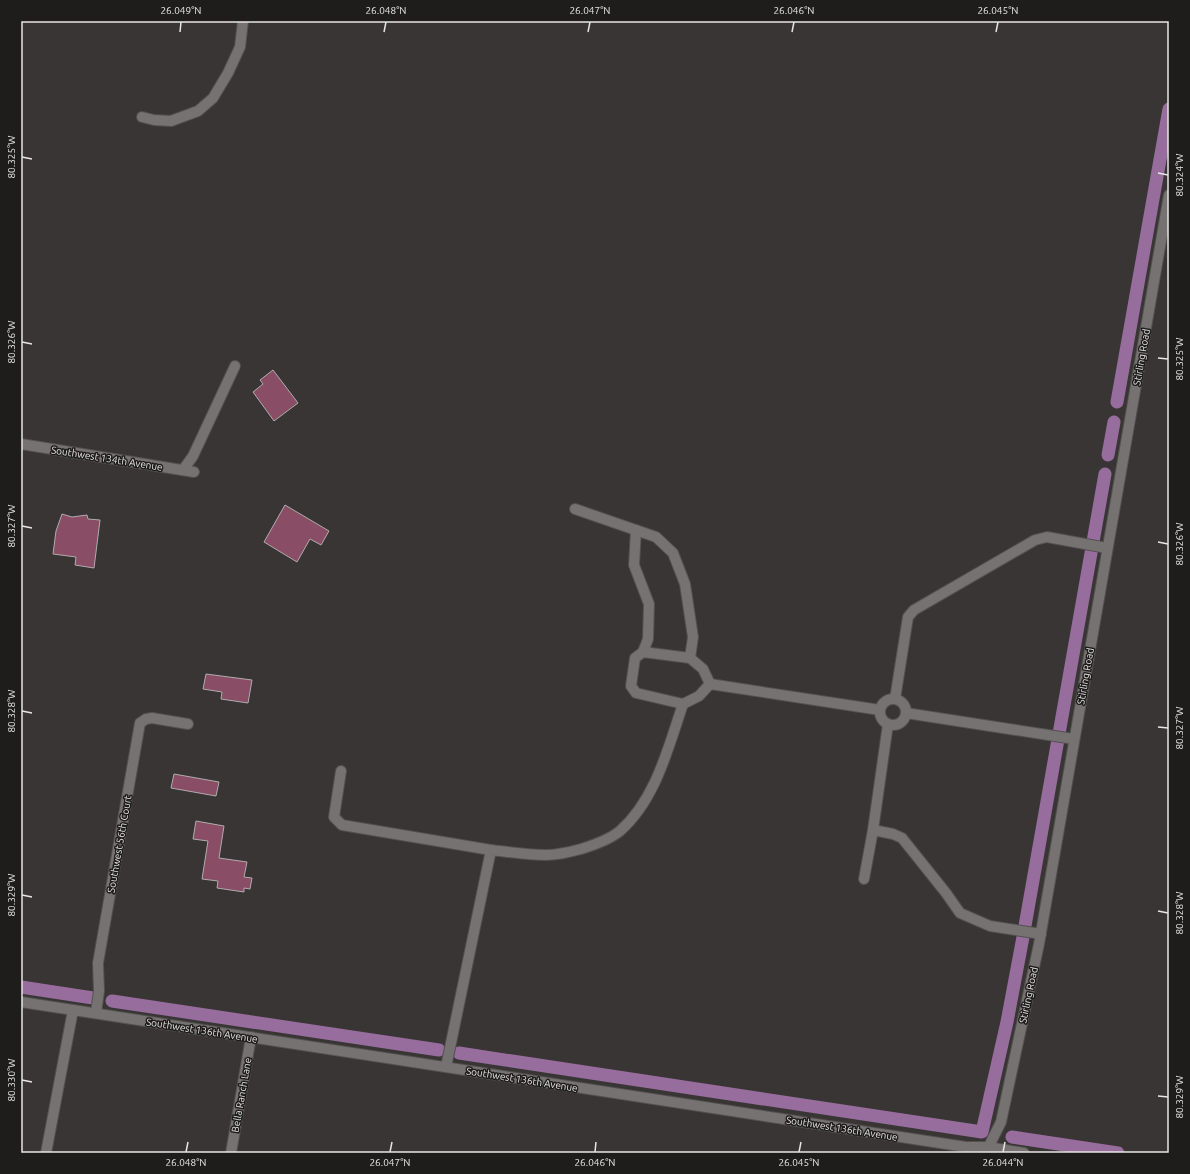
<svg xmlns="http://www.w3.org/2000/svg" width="1190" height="1174" font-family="Ubuntu,sans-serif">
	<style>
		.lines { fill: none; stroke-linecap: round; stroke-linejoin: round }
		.canal { stroke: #966d9c; stroke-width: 13 }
		.building { fill: #894d66; stroke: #b0acae }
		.minor-casing { stroke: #535150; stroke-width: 12 }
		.minor { stroke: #767272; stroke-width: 10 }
		.ticks { fill: none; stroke: #e8e6e5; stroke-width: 1.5 }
		.labels { text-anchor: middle; stroke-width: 3; stroke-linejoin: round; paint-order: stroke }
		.street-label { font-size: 10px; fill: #e8e6e5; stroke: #1e1d1c }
		.neatline { fill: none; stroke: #e8e6e5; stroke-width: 1.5 }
		.ticks-label { font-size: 10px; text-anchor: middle; fill: #e8e6e5 }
	</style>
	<rect width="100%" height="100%" fill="#383534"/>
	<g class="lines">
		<!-- canal -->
		<g class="canal">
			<path d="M1117,402L1169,109"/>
			<path d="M1108,455L1114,422"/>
			<path d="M21,987L93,998"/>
			<path d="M112,1001L439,1050"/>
			<path d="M459,1053L982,1132L1007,1022L1023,937L1105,474"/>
			<path d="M1012,1137L1118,1153"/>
		</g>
	</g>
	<!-- building -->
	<g class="building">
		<path d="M273,370L298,403L274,421L253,392L263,384L260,380Z"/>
		<path d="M285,505L329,531L321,545L310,539L297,562L264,542Z"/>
		<path d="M62,514L72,517L87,515L88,519L100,520L94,568L75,565L76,557L53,554L56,531Z"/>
		<path d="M206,674L252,680L248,703L221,699L222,692L203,689Z"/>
		<path d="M174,774L219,782L216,796L171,788Z"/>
		<path d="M196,821L224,826L219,858L247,862L244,877L252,878L250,889L244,888V892L217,888L218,881L202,879L208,841L193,839Z"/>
	</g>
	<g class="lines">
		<!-- minor casing -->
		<g class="minor-casing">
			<g id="minor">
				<path d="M142,117L154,120L171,121L198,111L213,98L228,73L240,47L243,21"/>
				<path d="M21,444L194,472"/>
				<path d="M183,470L193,456L235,366"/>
				<path d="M575,509L656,537L673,553L685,584L693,637L690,658"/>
				<path d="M636,530L634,565L649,604L648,639L643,652"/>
				<path d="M643,652L690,658L703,669L710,684L699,696L683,704L636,693L631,686L635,658Z"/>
				<path d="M710,684L880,710"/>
				<circle cx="893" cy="712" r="13"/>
				<path d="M895,699L908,617L914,610L1035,540L1047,537L1107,548"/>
				<path d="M906,713L1074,739"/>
				<path d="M341,771L334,817L342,825L491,850L446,1067"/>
				<path d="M873,830L893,834L902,838L946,893L960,913L990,926L1041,934"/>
				<path d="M491,850C509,852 527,855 546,855C558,855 570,852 581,849C594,845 609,840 620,831C656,799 668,748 683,704"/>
				<path d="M864,879L873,830L888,724"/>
				<path d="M21,1002L966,1147H988L1024,1153"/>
				<path d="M96,1013L99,991L98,963L140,723L146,719L152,718L188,724"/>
				<path d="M986,1152L1001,1122L1039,944L1169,195"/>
				<path d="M46,1153L73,1010"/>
				<path d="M231,1153L251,1037"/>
			</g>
		</g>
		<!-- minor -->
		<use href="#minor" class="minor"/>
	</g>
	<!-- ticks -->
	<path class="ticks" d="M180,32L181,22M384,32L386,22M588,32L590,22M792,32L794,22M996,32L998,22M22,157L32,159M1158,173L1168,175M22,342L32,344M1158,358L1168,359M22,526L32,528M1158,542L1168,544M22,711L32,713M1158,727L1168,728M22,895L32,897M1158,911L1168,913M22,1080L32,1082M1158,1096L1168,1097M186,1152L188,1142M390,1152L392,1142M595,1152L596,1142M799,1152L801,1142M1003,1152L1005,1142"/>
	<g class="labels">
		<!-- street labels -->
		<g class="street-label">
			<text transform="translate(1141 357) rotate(-80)" y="4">Stirling Road</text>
			<text transform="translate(107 458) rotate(9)" y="4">Southwest 134th Avenue</text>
			<text transform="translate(1085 676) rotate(-80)" y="4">Stirling Road</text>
			<text transform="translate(119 844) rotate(-80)" y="4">Southwest 56th Court</text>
			<text transform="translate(1028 995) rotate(-78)" y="4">Stirling Road</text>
			<text transform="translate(202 1030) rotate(9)" y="4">Southwest 136th Avenue</text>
			<text transform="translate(522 1079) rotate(9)" y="4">Southwest 136th Avenue</text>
			<text transform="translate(241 1095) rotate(-80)" y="4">Bella Ranch Lane</text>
			<text transform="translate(842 1128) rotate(9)" y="4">Southwest 136th Avenue</text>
		</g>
	</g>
	<!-- border -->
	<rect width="1190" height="1174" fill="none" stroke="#1e1d1c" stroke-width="44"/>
	<rect x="22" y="22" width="1146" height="1130" class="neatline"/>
	<g class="ticks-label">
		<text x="181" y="14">26.049°N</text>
		<text x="386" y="14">26.048°N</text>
		<text x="590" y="14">26.047°N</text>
		<text x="794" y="14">26.046°N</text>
		<text x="998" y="14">26.045°N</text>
		<text transform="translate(11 157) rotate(-90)" y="4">80.325°W</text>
		<text transform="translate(1179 175) rotate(-90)" y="4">80.324°W</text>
		<text transform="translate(11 342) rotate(-90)" y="4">80.326°W</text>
		<text transform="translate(1179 359) rotate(-90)" y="4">80.325°W</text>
		<text transform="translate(11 526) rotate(-90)" y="4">80.327°W</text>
		<text transform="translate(1179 544) rotate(-90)" y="4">80.326°W</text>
		<text transform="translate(11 711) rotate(-90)" y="4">80.328°W</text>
		<text transform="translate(1179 728) rotate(-90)" y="4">80.327°W</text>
		<text transform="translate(11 895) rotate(-90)" y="4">80.329°W</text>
		<text transform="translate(1179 913) rotate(-90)" y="4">80.328°W</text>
		<text transform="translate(11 1080) rotate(-90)" y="4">80.330°W</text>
		<text transform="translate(1179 1097) rotate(-90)" y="4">80.329°W</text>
		<text x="186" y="1166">26.048°N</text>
		<text x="390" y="1166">26.047°N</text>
		<text x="595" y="1166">26.046°N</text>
		<text x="799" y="1166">26.045°N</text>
		<text x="1003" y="1166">26.044°N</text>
	</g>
</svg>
